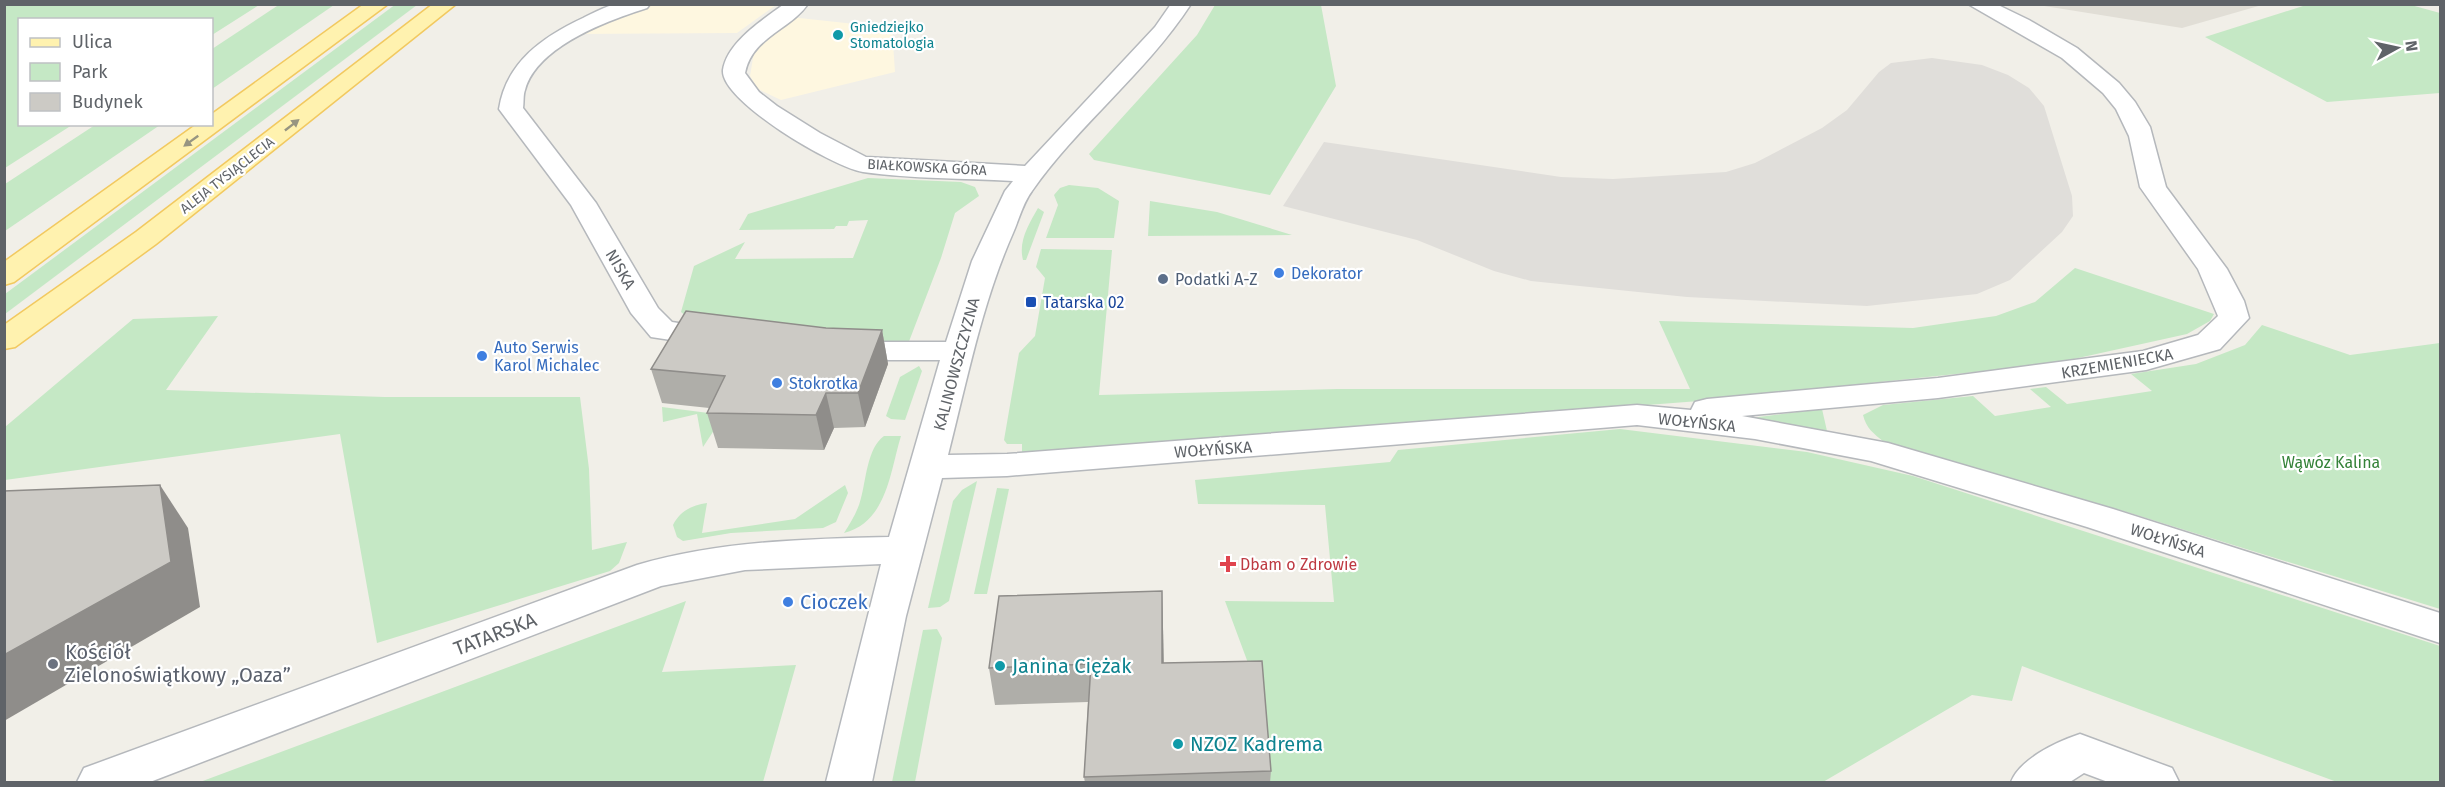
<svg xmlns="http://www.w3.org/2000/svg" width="2445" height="787" font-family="'Fira Sans',sans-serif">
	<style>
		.commercial { fill: #fef7e0 }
		.industrial { fill: #e0deda }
		.education { fill: #e1ded6 }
		.green { fill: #c5e8c5 }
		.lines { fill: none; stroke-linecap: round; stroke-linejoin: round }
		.minor-casing { stroke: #b5b8bc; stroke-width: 3 }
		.major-casing { stroke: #f2c960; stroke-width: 3 }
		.minor { fill: #fff; fill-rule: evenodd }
		.major { fill: #fff2af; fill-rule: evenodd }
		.wall { fill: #afaea9 }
		.shaded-wall { fill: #8f8d8a }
		.building { fill: #cccac5; stroke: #8f8d8a; stroke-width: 1.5 }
		.oneway { fill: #979581 }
		.culture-dot { fill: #0f9aa8; stroke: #fff; stroke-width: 2 }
		.shop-dot { fill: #3f7fe0; stroke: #fff; stroke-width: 2 }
		.service-dot { fill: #5c6f8a; stroke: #fff; stroke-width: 2 }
		.transit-dot { fill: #1a4fb4; stroke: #fff; stroke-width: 2 }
		.health-dot { fill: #e0444e; stroke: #fff; stroke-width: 2 }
		.worship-dot { fill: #6b7280; stroke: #fff; stroke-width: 2 }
		.labels { text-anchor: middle; stroke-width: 4.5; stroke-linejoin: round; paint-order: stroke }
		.far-culture-label { font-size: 14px; fill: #0d838f; stroke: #fff; text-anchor: start }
		.far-street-label { font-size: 14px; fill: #5f6368; stroke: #fff }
		.street-label { font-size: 16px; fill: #5f6368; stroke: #fff }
		.shop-label { font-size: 16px; fill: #366cbe; stroke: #fff; text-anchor: start }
		.service-label { font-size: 16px; fill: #4e5e75; stroke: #fff; text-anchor: start }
		.transit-label { font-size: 16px; fill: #164399; stroke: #fff; text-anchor: start }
		.park-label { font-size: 16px; fill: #348238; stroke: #fff }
		.health-label { font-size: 16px; fill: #be3a42; stroke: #fff; text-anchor: start }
		.near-shop-label { font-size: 20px; fill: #366cbe; stroke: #fff; text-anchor: start }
		.near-street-label { font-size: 20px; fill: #5f6368; stroke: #fff }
		.near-worship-label { font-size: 20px; fill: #5b616d; stroke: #fff; text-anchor: start }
		.near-culture-label { font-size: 20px; fill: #0d838f; stroke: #fff; text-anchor: start }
	</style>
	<rect width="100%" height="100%" fill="#f1efe8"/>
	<!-- commercial -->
	<g class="commercial">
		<path d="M651,5H776L737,33L574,34L622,12Z"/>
		<path d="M790,17L892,28L895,72L781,100L758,89L750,76L754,52L770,32Z"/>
	</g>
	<!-- industrial -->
	<path class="industrial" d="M1932,58L1982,65L2008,75L2029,88L2044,106L2072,196L2073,216L2062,232L2010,280L1977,294L1867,306L1687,297L1531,281L1494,271L1417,240L1283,206L1324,142L1561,177L1613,179L1726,172L1755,163L1822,128L1847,110L1879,72L1891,63Z"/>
	<!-- education -->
	<path class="education" d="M2038,5H2262L2182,28Z"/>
	<!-- green -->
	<g class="green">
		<path d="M5,4H259V5L212,35V20H20V124L72,125L5,168Z"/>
		<path d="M280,4L334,5L212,89V49Z"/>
		<path d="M396,4L417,5L5,314V294Z"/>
		<path d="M2321,4L2411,5L2440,13V93L2327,102L2205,37L2303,6Z"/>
		<path d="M1215,5H1321L1336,86L1270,195L1094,160L1089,154L1197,35Z"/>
		<path d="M95,125H160L5,231V184Z"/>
		<path d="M868,178L961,182L975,187L979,196L955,213L941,258L908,344L700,327L681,312L694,266L745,242L735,259L853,258L868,220L849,221L847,226H836L834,229L739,230L748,214Z"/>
		<path d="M1069,185L1098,188L1119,201L1114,238H1046L1058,205L1054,195L1060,188Z"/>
		<path d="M1150,201L1217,212L1292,235L1148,236Z"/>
		<path d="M1038,208L1044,212L1026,260H1023C1018,241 1029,224 1038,208Z"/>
		<path d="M1041,249L1112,250L1099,395L1337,389H1690L1659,321L1913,328L1996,316L2035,302L2075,268L2214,314L2210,321L2187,334L2051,364L1699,401L1022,453V444H1007L1004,440L1019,353L1035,336L1045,278L1036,267Z"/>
		<path d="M218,316L166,390L385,397H580L589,469L592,550L627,542L619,563L610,571L377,643L340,434L5,480V427L133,319Z"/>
		<path d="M2262,325L2350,355L2440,343V609L2130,513L1884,442C1874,434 1866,428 1863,415L1883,405L1973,396L1995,416L2051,407L2030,389L2046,387L2067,404L2152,391L2131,374L2196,364L2245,345Z"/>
		<path d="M919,366L922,371L905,420L891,419L886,416L900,377Z"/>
		<path d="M662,407L724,415L703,447L697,414L663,422Z"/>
		<path d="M1822,409L1827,431L1751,418Z"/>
		<path d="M1620,429L1807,452L1913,476L2440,646V782H2337L2022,666L2012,701L1972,695L1823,782H1268L1261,698L1225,601L1334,602L1325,505L1198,504L1195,480L1390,462L1398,450Z"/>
		<path d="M884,436H901C890,472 887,522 844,533C851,522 858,511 861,498C866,481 867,448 884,436Z"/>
		<path d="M977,481L949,601L940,607L928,608L953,501L962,490Z"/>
		<path d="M845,485L848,493L836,522L823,528L731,533L683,541L677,537L673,525C680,511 692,505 707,503L702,533L795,519Z"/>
		<path d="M997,488L1009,489L987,594H974Z"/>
		<path d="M686,601L662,672L796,665L763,782H200Z"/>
		<path d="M937,629L942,638L915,782H892L923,630Z"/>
	</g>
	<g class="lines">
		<!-- minor casing -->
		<g class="minor-casing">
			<g id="minor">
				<path d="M650,4L647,8C609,20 537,46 525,90C523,95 524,102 523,108L596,203L658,308L672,322L728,331L733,338L728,345L717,347L651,337L631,313L571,205L499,109C506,63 542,37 583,18C593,13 606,6 617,4C628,3 639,4 650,4Z"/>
				<path d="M784,4H808C790,30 752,37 745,73L759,92L777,106L820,133L866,157L1025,166L1155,27L1171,4H1191C1146,73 1079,124 1032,191C1023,203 1019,219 1013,233C982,303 967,380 948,455L1007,454L1637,405L1691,410L1695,402L1707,399L1938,378L2143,351L2198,335L2218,316L2198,269L2140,187L2129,136L2116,109L2103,93L2062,58L1968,4H1996L2029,20L2077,48L2119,83L2135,102L2150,127L2166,187L2227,269L2244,301L2249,318L2220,349L2146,370L1938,398L1742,416L1888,443L2113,509L2440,613V643L2087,527L1871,461L1755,439L1637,425L1007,476L942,478L906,616L872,782H826L881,564L745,570L661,586L150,782H77L84,768L637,565C719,541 804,539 889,537L940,360H840L829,358L824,351L829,344L840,342H946L972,261L1005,191L1013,181C963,178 912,179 863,172C835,168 720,101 723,70C727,42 764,19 784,4Z"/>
				<path d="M2080,734L2172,768L2179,782H2108L2084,773L2070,782H2011C2020,759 2056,742 2080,734Z"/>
			</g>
		</g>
		<!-- major casing -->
		<g class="major-casing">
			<g id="major">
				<path d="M364,4H388L14,282L4,285V262L197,124H212V114Z"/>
				<path d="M433,4H456L156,244L15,347L4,349V325L136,232Z"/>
			</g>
		</g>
		<!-- minor -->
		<use href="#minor" class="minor"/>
		<!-- major -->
		<use href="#major" class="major"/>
	</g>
	<!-- wall -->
	<g class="wall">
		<path d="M826,328L882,330L888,364L865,427L834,428L824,450L718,448L707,413L709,408L662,403L651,369Z"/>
		<path d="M1162,591L1164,663L1271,771L1270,783H1085L1084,777L1088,702L995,705L989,668Z"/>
	</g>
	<!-- shaded-wall -->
	<g class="shaded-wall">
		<path d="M882,330L888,364L865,427L858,393Z"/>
		<path d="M826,393L834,428L824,450L816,415Z"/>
		<path d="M160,485L188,528L200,607L4,721V655Z"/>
		<path d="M1162,591L1163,628L1164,701L1162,663Z"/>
	</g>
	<!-- building -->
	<g class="building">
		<path d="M686,311L826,328L882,330L858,393H826L816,415L707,413L725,376L651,369Z"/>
		<path d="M160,485L171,562L4,655V491Z"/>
		<path d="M1162,591V663L1262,661L1271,771L1084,777L1091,664L989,668L999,596Z"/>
	</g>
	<!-- one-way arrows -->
	<defs><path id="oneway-solid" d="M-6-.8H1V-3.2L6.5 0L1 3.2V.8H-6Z" transform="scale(1.5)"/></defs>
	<g class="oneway">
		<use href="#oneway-solid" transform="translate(292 125) rotate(-38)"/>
		<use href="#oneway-solid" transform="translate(191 141) rotate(144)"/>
	</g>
	<!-- markers -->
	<g class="culture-dot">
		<circle cx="838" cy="35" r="6"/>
		<circle cx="1000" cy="666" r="6"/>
		<circle cx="1178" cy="744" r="6"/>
	</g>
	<g class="shop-dot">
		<circle cx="1279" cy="273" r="6"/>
		<circle cx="482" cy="356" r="6"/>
		<circle cx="777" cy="383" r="6"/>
		<circle cx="788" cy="602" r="6"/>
	</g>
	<circle class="service-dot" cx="1163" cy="279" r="6"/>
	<rect class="transit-dot" x="1025" y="296" width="12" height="12" rx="3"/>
	<path class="health-dot" d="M1225 555h6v6h6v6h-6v6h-6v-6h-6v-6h6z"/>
	<circle class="worship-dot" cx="53" cy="664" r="6"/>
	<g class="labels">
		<!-- far-culture labels -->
		<g class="far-culture-label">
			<text x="850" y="32">Gniedziejko<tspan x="850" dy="16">Stomatologia</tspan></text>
		</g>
		<!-- far-street labels -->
		<g class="far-street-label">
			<text transform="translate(927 167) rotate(3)" y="5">BIAŁKOWSKA GÓRA</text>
			<text transform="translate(227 175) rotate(-38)" y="5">ALEJA TYSIĄCLECIA</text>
		</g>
		<!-- street labels -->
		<g class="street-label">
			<text transform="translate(621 269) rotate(60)" y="6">NISKA</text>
			<text transform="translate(2117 363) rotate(-10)" y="6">KRZEMIENIECKA</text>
			<text transform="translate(956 364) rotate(-75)" y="6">KALINOWSZCZYZNA</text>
			<text transform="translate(1697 422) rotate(6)" y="6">WOŁYŃSKA</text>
			<text transform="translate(1213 449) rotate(-4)" y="6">WOŁYŃSKA</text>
			<text transform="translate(2168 540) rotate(18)" y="6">WOŁYŃSKA</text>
		</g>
		<!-- shop labels -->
		<g class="shop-label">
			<text x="1291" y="279">Dekorator</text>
			<text x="494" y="353">Auto Serwis<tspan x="494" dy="18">Karol Michalec</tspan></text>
			<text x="789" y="389">Stokrotka</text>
		</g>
		<!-- service labels -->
		<g class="service-label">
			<text x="1175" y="285">Podatki A-Z</text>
		</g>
		<!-- transit labels -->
		<g class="transit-label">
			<text x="1043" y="308">Tatarska 02</text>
		</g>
		<!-- park labels -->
		<g class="park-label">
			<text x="2331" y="468">Wąwóz Kalina</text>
		</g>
		<!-- health labels -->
		<g class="health-label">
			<text x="1240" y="570">Dbam o Zdrowie</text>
		</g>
		<!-- near-shop labels -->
		<g class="near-shop-label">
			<text x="800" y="609">Cioczek</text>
		</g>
		<!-- near-street labels -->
		<g class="near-street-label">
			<text transform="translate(495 634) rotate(-21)" y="7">TATARSKA</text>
		</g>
		<!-- near-worship labels -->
		<g class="near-worship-label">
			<text x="65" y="659">Kościół<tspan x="65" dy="23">Zielonoświątkowy „Oaza”</tspan></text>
		</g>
		<!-- near-culture labels -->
		<g class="near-culture-label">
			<text x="1012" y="673">Janina Ciężak</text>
			<text x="1190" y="751">NZOZ Kadrema</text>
		</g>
	</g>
	<!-- border -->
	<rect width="2445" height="787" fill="none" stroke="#5f6368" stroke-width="12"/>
	<!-- legend -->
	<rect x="18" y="18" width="195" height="108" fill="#ffffff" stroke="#bfc1c3" stroke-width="1.5"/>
	<rect x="30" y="38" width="30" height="9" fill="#fff2af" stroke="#bfc1c3" stroke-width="1.5"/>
	<text x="72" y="48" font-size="18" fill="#5f6368">Ulica</text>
	<rect x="30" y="63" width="30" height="18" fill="#c5e8c5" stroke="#bfc1c3" stroke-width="1.5"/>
	<text x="72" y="78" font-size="18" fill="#5f6368">Park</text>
	<rect x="30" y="93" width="30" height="18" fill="#cccac5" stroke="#bfc1c3" stroke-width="1.5"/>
	<text x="72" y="108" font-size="18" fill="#5f6368">Budynek</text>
	<!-- north arrow -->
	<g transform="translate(2397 48) rotate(82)" stroke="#ffffff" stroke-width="4.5" paint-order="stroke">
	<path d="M0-4.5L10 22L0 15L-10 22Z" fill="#5f6368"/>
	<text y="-9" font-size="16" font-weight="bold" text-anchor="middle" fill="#5f6368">N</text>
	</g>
</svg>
